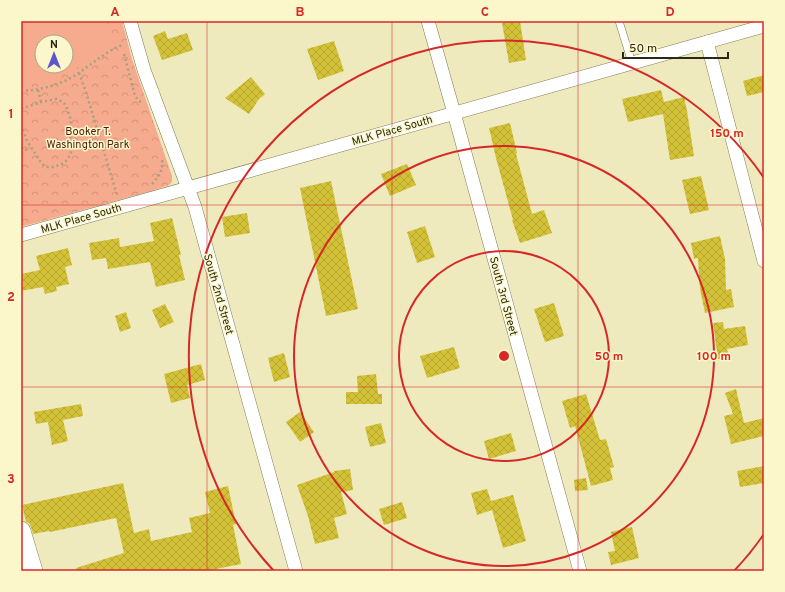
<svg xmlns="http://www.w3.org/2000/svg" width="785" height="592" font-family="Overpass,sans-serif">
	<style>
		.forest { fill: url(#forest-crowns); fill-rule: evenodd }
		.garden { fill: #f7ab8e; fill-rule: evenodd }
		.building { fill: url(#building-cross-hatch) }
		.lines { fill: none; stroke-linecap: round; stroke-linejoin: round }
		.lane-casing { stroke: #827d54; stroke-width: 8 }
		.street-casing { stroke: #827d54; stroke-width: 14 }
		.secondary-casing { stroke: #827d54; stroke-width: 20 }
		.path { stroke: #a5a17e; stroke-width: 2.5; stroke-dasharray: 2 3; stroke-linecap: butt }
		.lane { stroke: #fff; stroke-width: 7 }
		.street { stroke: #fff; stroke-width: 13 }
		.secondary { stroke: #fff; stroke-width: 19 }
		.grid { fill: none; stroke: #d62828; stroke-width: 1; stroke-opacity: 0.55 }
		.ring { fill: none; stroke: #d62828; stroke-width: 2 }
		.labels { text-anchor: middle; stroke-width: 3; stroke-linejoin: round; paint-order: stroke }
		.street-label { font-size: 11px; fill: #2a2817; stroke: #fcf7ca }
		.park-label { font-size: 11px; fill: #491e0b; stroke: #fcf7ca }
		.centre { fill: #d62828; stroke: #fcf7ca; stroke-width: 2 }
		.ring-label { font-size: 12px; text-anchor: middle; font-weight: bold; fill: #d62828; stroke: #fcf7ca; stroke-width: 3; stroke-linejoin: round; paint-order: stroke }
		.neatline { fill: none; stroke: #d62828; stroke-width: 1.5 }
		.grid-label { font-size: 13px; text-anchor: middle; font-weight: bold; fill: #d62828 }
	</style>
	<defs>
		<pattern id="forest-crowns" width="20" height="18" patternUnits="userSpaceOnUse"><rect width="20" height="18" fill="#f7ab8e"/><path d="M2 6a3 3 0 1 1 6 0M12 15a3 3 0 1 1 6 0" fill="none" stroke="#d4937a"/></pattern>
		<pattern id="building-cross-hatch" width="8" height="8" patternUnits="userSpaceOnUse"><rect width="8" height="8" fill="#d3c237"/><path d="M0 0l8 8M0 8l8-8" fill="none" stroke="#b5a730"/></pattern>
	</defs>
	<rect width="100%" height="100%" fill="#efeabd"/>
	<!-- forest -->
	<path class="forest" d="M21,21H122L132,59L172,176C172,180 173,182 169,185L151,191L21,227ZM42,42H66V66H42Z"/>
	<!-- garden -->
	<path class="garden" d="M21,21H105L111,42L75,69L50,81L24,85H21ZM42,42H66V66H42Z"/>
	<!-- building -->
	<g class="building">
		<path d="M512,21H520L526,60L509,63L502,23Z"/>
		<path d="M165,31L168,39L187,33L193,50L162,60L153,36Z"/>
		<path d="M334,41L344,71L318,80L307,49Z"/>
		<path d="M764,75V92L747,96L743,81Z"/>
		<path d="M251,77L265,94L259,99L249,114L225,98Z"/>
		<path d="M661,90L664,102L684,97L687,111L694,156L670,160L663,114L628,122L622,99Z"/>
		<path d="M510,123L517,153L516,154L532,214L544,210L552,233L520,243L512,220H513L496,158L489,128Z"/>
		<path d="M407,164L416,185L390,196L381,174Z"/>
		<path d="M701,176L709,210L690,214L682,180Z"/>
		<path d="M331,181L358,309L326,316L300,188Z"/>
		<path d="M247,213L250,233L225,237L222,217Z"/>
		<path d="M172,218L181,255H179L185,280L156,287L150,262L108,269L106,258L92,260L89,243L119,238L120,247L154,241L150,223Z"/>
		<path d="M425,226L435,257L417,263L407,232Z"/>
		<path d="M720,236L725,259L726,290L731,289L734,307L705,313L700,289L698,258L694,259L691,243Z"/>
		<path d="M68,248L72,265L65,267L69,284L56,287L57,291L45,294L43,287L21,291V274L40,270L36,256Z"/>
		<path d="M554,303L564,336L545,342L534,309Z"/>
		<path d="M165,304L174,322L160,328L152,310Z"/>
		<path d="M126,312L131,328L120,332L115,316Z"/>
		<path d="M723,322L724,329L745,326L748,345L727,349L729,357L718,359L713,323Z"/>
		<path d="M454,347L460,368L427,378L420,356Z"/>
		<path d="M284,353L290,377L274,382L268,358Z"/>
		<path d="M201,364L205,380L187,385L190,398L171,403L164,374Z"/>
		<path d="M376,374L378,394H382V404H346V392H358L357,376Z"/>
		<path d="M736,389L744,423L764,418V436L731,444L724,416L733,414L725,393Z"/>
		<path d="M586,394L600,440L606,439L614,467L610,468L613,480L591,486L575,426L570,428L562,401Z"/>
		<path d="M81,404L83,416L63,420L68,441L52,445L48,422L36,424L34,412Z"/>
		<path d="M300,412L314,432L300,442L286,422Z"/>
		<path d="M381,423L386,443L370,447L365,427Z"/>
		<path d="M511,433L516,451L489,459L484,441Z"/>
		<path d="M764,466V483L740,487L737,471Z"/>
		<path d="M350,469L353,490L341,492L347,514L334,518L339,538L315,544L308,516L297,485L334,472V471Z"/>
		<path d="M586,478L588,490L575,491L574,480Z"/>
		<path d="M123,483L134,533L149,529L151,541L192,532L189,518L210,513L205,492L228,486L236,524L233,525L241,564L206,571H76V568L124,553L116,518L50,532L49,531L33,534L31,527L29,523L26,522L22,505Z"/>
		<path d="M487,489L491,501L513,495L526,541L503,548L492,510L477,515L471,493Z"/>
		<path d="M402,502L407,518L384,525L379,509Z"/>
		<path d="M632,527L639,558L611,565L608,552L615,551L611,532Z"/>
	</g>
	<g class="lines">
		<!-- lane casing -->
		<g class="lane-casing">
			<path id="lane" d="M619,21L632,63"/>
		</g>
		<!-- street casing -->
		<g class="street-casing">
			<g id="street">
				<path d="M130,21L144,70L195,207L296,571"/>
				<path d="M428,21L454,113L580,571"/>
				<path d="M707,42L764,261"/>
				<path d="M21,235L764,26"/>
			</g>
		</g>
		<!-- secondary casing -->
		<g class="secondary-casing">
			<path id="secondary" d="M21,531L33,571"/>
		</g>
		<!-- path -->
		<g class="path">
			<path d="M124,54L135,96L138,100L142,103"/>
			<path d="M79,73L85,89L117,195"/>
			<path d="M38,90L41,102"/>
			<path d="M21,91C41,90 61,85 77,74C92,64 105,52 122,45"/>
			<path d="M21,125L27,141L42,164L47,167H53L62,164L67,160L71,153L70,129L71,120L66,106L63,102L56,99L41,102L21,109"/>
			<path d="M70,134L78,135L100,136"/>
			<path d="M21,153L30,147"/>
			<path d="M152,184C160,175 163,170 162,158"/>
		</g>
		<!-- lane -->
		<use href="#lane" class="lane"/>
		<!-- street -->
		<use href="#street" class="street"/>
		<!-- secondary -->
		<use href="#secondary" class="secondary"/>
	</g>
	<!-- grid -->
	<path class="grid" d="M207,21V571M392,21V571M578,21V571M21,205H764M21,387H764"/>
	<!-- distance rings -->
	<g class="ring">
		<circle cx="504" cy="356" r="105"/>
		<circle cx="504" cy="356" r="210"/>
		<path d="M764 534A315 315 0 0 1 734 571M274 571A315 315 0 1 1 764 178"/>
	</g>
	<g class="labels">
		<!-- street labels -->
		<g class="street-label">
			<text transform="translate(392 130) rotate(-16)" y="4">MLK Place South</text>
			<text transform="translate(81 218) rotate(-16)" y="4">MLK Place South</text>
			<text transform="translate(219 294) rotate(74)" y="4">South 2nd Street</text>
			<text transform="translate(504 296) rotate(75)" y="4">South 3rd Street</text>
		</g>
		<!-- park labels -->
		<g class="park-label">
			<text x="88" y="135">Booker T.<tspan x="88" dy="13">Washington Park</tspan></text>
		</g>
	</g>
	<circle cx="504" cy="356" r="6" class="centre"/>
	<g class="ring-label">
		<text x="727" y="137">150 m</text>
		<text x="609" y="360">50 m</text>
		<text x="714" y="360">100 m</text>
	</g>
	<!-- border -->
	<rect width="785" height="592" fill="none" stroke="#fcf7ca" stroke-width="44"/>
	<!-- north arrow -->
	<g transform="translate(54 54)"><circle r="19" fill="#fcf7ca" stroke="#a8a482"/>
	<path d="M0-3L7 15L0 10L-7 15Z" fill="#5e54cc"/>
	<text y="-6" font-size="11" font-weight="bold" text-anchor="middle" fill="#2a2817">N</text>
	</g>
	<!-- scale -->
	<path d="M623 52v6h105v-6" fill="none" stroke="#2a2817" stroke-width="2"/>
	<text x="629" y="52" font-size="12" fill="#2a2817" stroke="#fcf7ca" stroke-width="3" paint-order="stroke">50 m</text>
	<rect x="22" y="22" width="741" height="548" class="neatline"/>
	<g class="grid-label">
		<text x="115" y="16">A</text>
		<text x="300" y="16">B</text>
		<text x="485" y="16">C</text>
		<text x="670" y="16">D</text>
		<text x="11" y="118">1</text>
		<text x="11" y="301">2</text>
		<text x="11" y="483">3</text>
	</g>
</svg>
